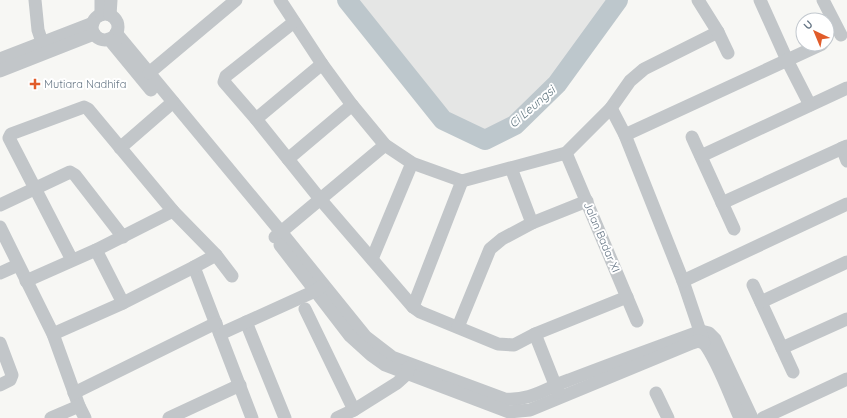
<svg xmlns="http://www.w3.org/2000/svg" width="847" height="418" font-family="Quicksand,sans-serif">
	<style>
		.built { fill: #e5e6e5 }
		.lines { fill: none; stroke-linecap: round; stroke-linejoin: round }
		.river { stroke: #bdc7cc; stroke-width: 20 }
		.street { stroke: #c2c6c9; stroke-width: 13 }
		.poi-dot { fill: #e15c2a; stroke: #fff; stroke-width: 1.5 }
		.labels { text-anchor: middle; stroke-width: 4; stroke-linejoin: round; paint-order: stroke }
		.poi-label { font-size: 11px; fill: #667685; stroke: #fff; text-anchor: start }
		.street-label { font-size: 11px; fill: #667685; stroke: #fff }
		.water-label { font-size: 12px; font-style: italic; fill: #627780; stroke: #fff }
	</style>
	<rect width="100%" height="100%" fill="#f7f7f4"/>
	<!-- built -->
	<path class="built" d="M347,0H618L560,81L515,125L485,140L443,120Z"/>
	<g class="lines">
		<!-- river -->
		<path class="river" d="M347,0L443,120L485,140L515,125L557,84L618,0"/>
		<!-- street -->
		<g class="street">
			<path d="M35,0L38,30L42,42"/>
			<path d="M280,0L322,64L352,105L385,145L412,163L462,181L566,153L611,108L630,81L644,69L718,32"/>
			<path d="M698,0L718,32L728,53"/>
			<path d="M760,0L787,60L810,105"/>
			<path d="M823,0L841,35"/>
			<circle cx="105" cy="27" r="13"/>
			<path d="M101,15V0"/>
			<path d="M110,15L111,0"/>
			<path d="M294,22L226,76L224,82L256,119L320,199L413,307L420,312L498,344L514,345L535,334L627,297"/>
			<path d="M116,33L281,232L366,337L392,357L505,399C531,401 546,388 569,380C613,363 657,347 701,331L709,333L715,339L752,418"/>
			<path d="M109,39L151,90"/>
			<path d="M0,59L93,23"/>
			<path d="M0,71L94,34"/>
			<path d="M149,73L236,0"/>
			<path d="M611,108L625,135L683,281L704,343C718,361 730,396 740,418"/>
			<path d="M256,119L322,64"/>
			<path d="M625,135L822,44"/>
			<path d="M692,137L734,229"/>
			<path d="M120,148L173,102"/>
			<path d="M842,148L847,161"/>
			<path d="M566,153L637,321"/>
			<path d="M701,156L847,88"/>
			<path d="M288,159L352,105"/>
			<path d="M511,168L532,223"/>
			<path d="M722,203L847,146"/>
			<path d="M0,205L70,172L75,175L123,237"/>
			<path d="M0,227L53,334L79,406L85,418"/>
			<path d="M275,237L385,145"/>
			<path d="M280,245L350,336L371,355L385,365L509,412L530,410L692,343L698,341L704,343"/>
			<path d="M96,250L123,303"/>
			<path d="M216,255L194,267L252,418"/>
			<path d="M372,259L412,163"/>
			<path d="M72,260L9,138L11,134L84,107L88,109L173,211L216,255L232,276"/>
			<path d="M0,273L18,265"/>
			<path d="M26,281L96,250L173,211"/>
			<path d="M683,281L847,204"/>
			<path d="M753,285L793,372"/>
			<path d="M761,302L847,262"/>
			<path d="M413,307L462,181"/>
			<path d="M305,309L354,410"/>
			<path d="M246,322L285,418"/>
			<path d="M458,327L490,249L502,239L532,223L587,201"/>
			<path d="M53,334L123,303L194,267"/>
			<path d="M220,334L315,291L322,286"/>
			<path d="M535,334L558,392"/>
			<path d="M0,343L12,375L10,380L0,385"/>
			<path d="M782,348L847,319"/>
			<path d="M74,393L216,323"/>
			<path d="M656,393L668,418"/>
			<path d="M51,418L79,406"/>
			<path d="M169,418L240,385"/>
			<path d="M337,418L354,410L397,383L407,374L409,367"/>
			<path d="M763,418L847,379"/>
		</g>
	</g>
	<!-- markers -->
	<path class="poi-dot" d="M33 78h4v4h4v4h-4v4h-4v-4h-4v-4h4z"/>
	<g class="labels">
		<!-- poi labels -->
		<g class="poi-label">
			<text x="44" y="88">Mutiara Nadhifa</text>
		</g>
		<!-- street labels -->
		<g class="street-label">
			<text transform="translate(602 237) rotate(67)" y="4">Jalan Badar XI</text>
		</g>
		<!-- water labels -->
		<g class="water-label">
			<text transform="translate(532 107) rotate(-41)" y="4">Ci Leungsi</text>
		</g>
	</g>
	<!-- north arrow -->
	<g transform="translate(815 32) rotate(316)"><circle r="19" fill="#ffffff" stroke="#c2c8ce"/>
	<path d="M0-3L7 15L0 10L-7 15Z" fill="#e15c2a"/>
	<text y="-6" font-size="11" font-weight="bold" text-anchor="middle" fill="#667685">U</text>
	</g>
</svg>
